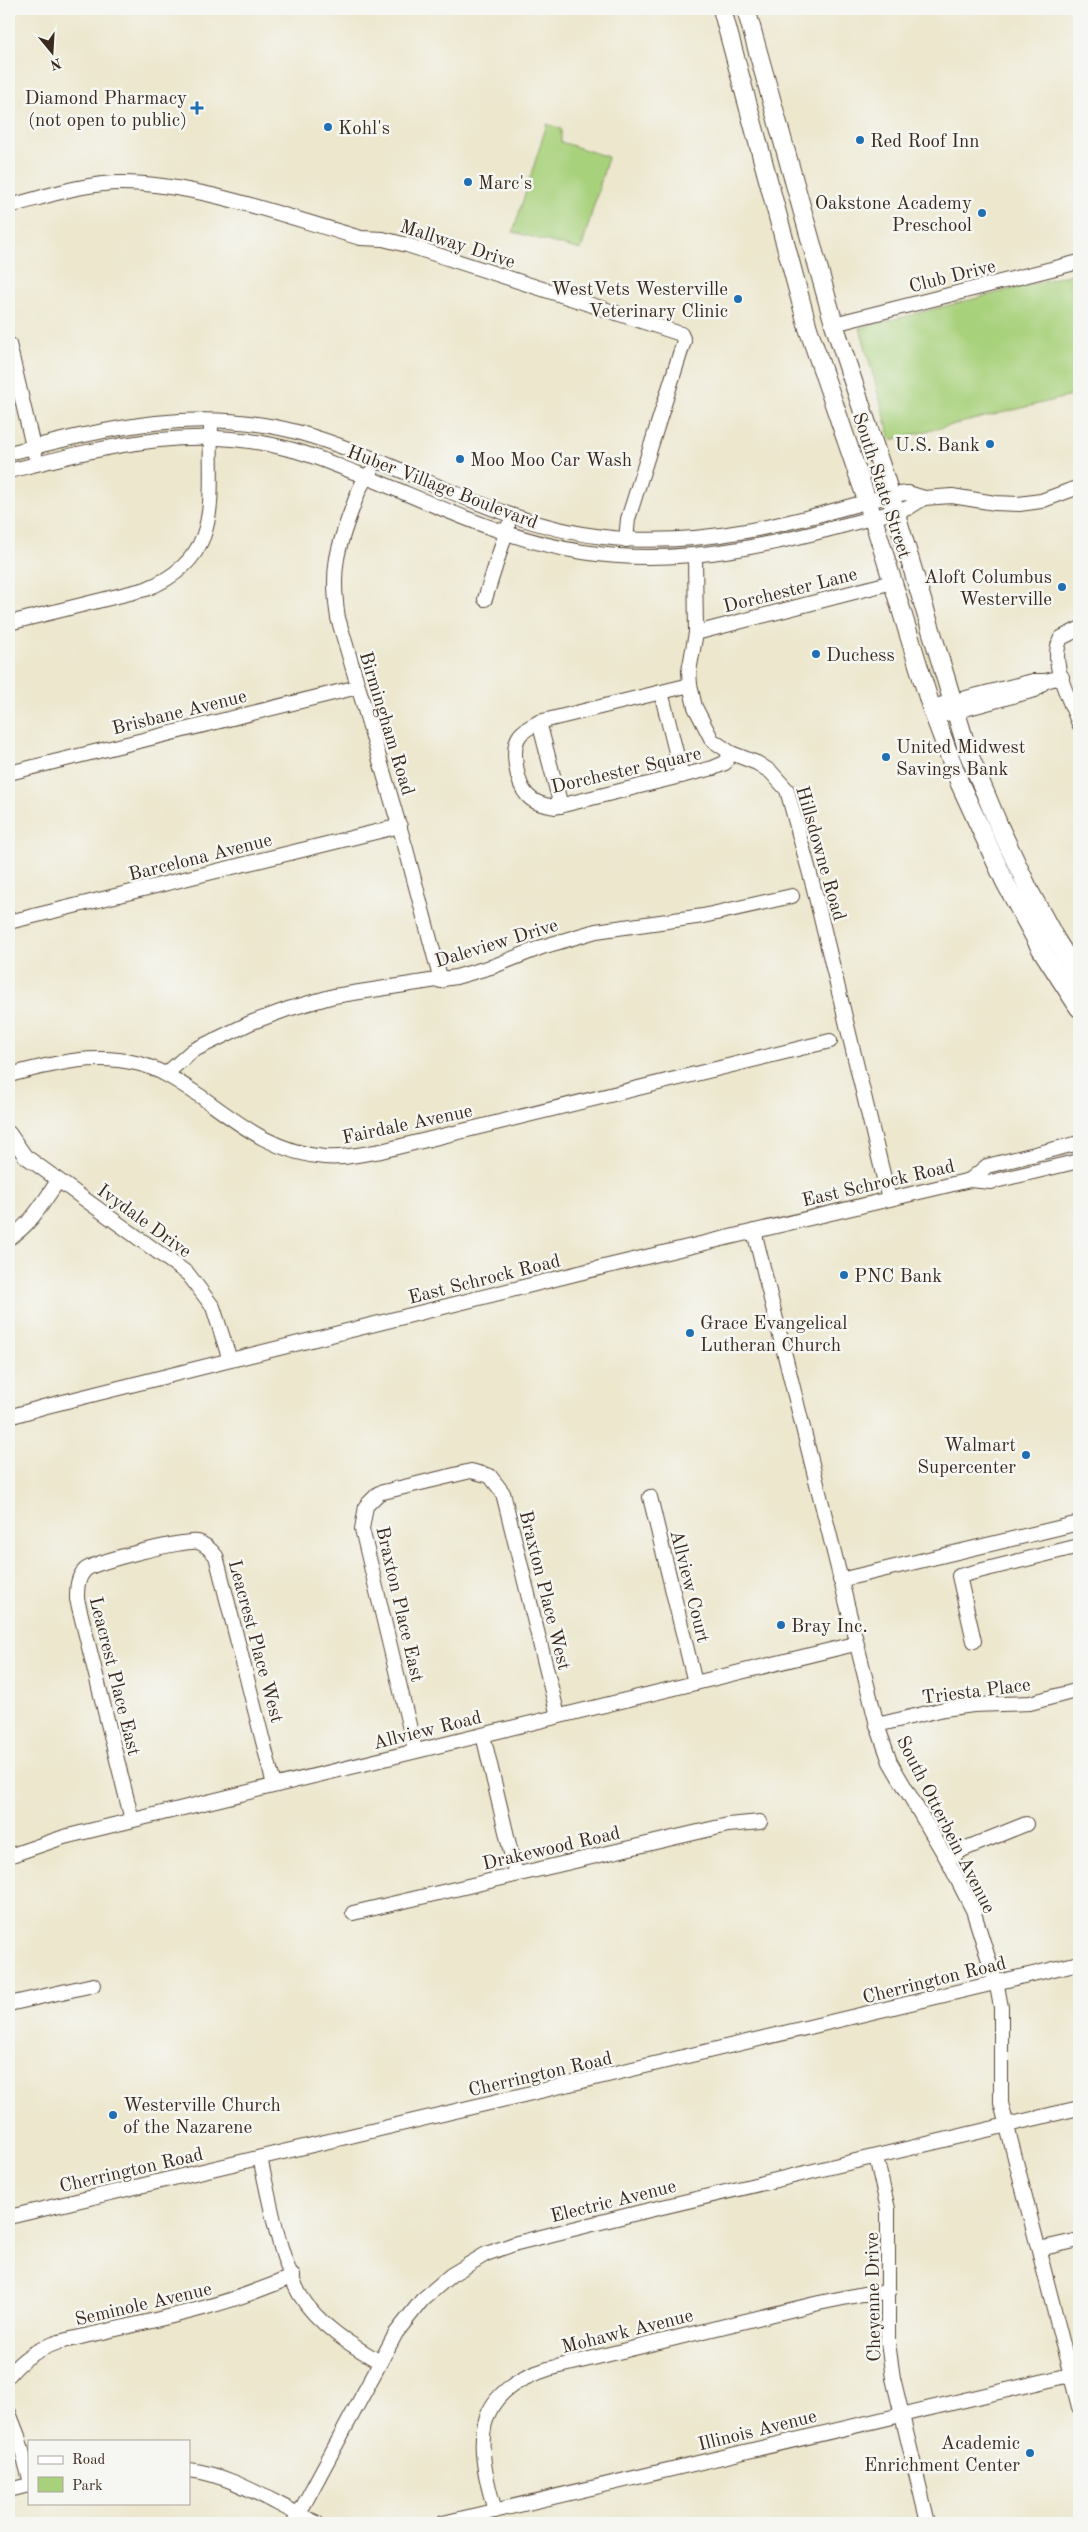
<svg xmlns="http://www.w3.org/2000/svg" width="1088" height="2532" font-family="'Old Standard TT',serif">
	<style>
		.green { fill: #a8d17c; stroke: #727e4d }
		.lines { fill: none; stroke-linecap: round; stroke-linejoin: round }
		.minor-casing { stroke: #564638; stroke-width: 16 }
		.major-casing { stroke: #564638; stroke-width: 20 }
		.minor { stroke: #fff; stroke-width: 14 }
		.major { stroke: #fff; stroke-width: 18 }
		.poi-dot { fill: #1f6fb2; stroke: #f6f6f2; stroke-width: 2 }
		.labels { text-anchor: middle; stroke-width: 5; stroke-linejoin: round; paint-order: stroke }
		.poi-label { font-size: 19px; fill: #3b2a1e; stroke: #f6f6f2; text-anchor: start }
		.street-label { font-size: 19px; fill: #3b2a1e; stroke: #f6f6f2 }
	</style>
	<rect width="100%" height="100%" fill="#f6f6f2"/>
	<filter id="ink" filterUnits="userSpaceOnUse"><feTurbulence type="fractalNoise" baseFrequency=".02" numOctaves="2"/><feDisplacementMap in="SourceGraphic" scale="10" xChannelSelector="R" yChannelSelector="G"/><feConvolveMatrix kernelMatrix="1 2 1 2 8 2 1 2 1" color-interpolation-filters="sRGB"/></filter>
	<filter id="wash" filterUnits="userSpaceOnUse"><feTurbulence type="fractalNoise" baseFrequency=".0096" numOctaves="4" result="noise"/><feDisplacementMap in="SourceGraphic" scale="20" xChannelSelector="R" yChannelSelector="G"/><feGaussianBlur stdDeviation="1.12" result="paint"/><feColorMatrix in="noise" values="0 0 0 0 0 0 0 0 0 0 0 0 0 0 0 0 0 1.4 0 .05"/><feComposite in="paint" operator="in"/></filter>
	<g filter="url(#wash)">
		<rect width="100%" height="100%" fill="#ece7cd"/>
		<!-- green -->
		<g class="green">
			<path d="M547,124L561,129V142L608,157L581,250L513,232Z"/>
			<path d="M1079,272V394L891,440L860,328Z"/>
		</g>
	</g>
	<g filter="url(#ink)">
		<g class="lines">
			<!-- minor casing -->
			<g class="minor-casing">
				<g id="minor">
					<path d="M9,206C45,197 83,183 121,183C197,183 287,217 361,238L383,239L407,245L681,334L684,341L628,519L626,540"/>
					<path d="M834,324L1079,262"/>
					<path d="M9,344L35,455"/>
					<path d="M9,453C106,429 196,405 297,432C401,461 493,524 603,537C700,549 797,522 890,495L908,493L924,498L952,496L995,503L1019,504L1041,501L1079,487"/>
					<path d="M9,471C105,447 194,422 293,450C316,456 337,466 359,474C432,503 504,540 583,552C694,570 801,537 908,508L924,498"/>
					<path d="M371,472C361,482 357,495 352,509C336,551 331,573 338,618L406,849L441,981"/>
					<path d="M695,556L696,633L689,671L690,685L695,707L712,740L731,753L757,763L771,772L787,790L814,889L889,1199"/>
					<path d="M485,599L508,526"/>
					<path d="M9,623L146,589C226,557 208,496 211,427"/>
					<path d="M1079,629L1061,638C1048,663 1070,699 1079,724"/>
					<path d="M696,633L893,582"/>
					<path d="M690,685L539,722C532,726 525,729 520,735C510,748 517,784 527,795C535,804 545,805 555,807L713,768L725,763L731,753"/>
					<path d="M661,692L682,776"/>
					<path d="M931,707L1033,681H1045L1062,677"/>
					<path d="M935,717L1035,690L1045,681"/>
					<path d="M539,722L561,806"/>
					<path d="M9,773L358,687"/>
					<path d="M9,922L400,826"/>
					<path d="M166,1074L192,1051L250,1023L288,1009L334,996L456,977L494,966L542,947L596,931L703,916L792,896"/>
					<path d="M9,1075C52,1064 94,1052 140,1064C163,1070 183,1085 203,1098C242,1126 274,1152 324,1157C343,1159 362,1154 381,1151L830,1041"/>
					<path d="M9,1133L25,1156L188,1274L213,1307L230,1360"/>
					<path d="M970,1180L987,1166L1079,1143"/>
					<path d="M754,1231L877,1725L890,1762L947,1859L973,1910L997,1986L1001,2007V2103L1079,2407"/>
					<path d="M9,1238C30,1226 44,1201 58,1181"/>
					<path d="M9,1417L43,1407L587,1271L970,1180L991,1182L1079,1161"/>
					<path d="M650,1497L695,1683"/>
					<path d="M840,1580L1079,1523"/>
					<path d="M974,1641L959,1576L1079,1546"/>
					<path d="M877,1725L944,1709L973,1705L1030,1703L1079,1690"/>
					<path d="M483,1735L516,1874"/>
					<path d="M415,1750L362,1529L366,1506L379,1493L471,1471L490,1476L503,1493L558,1716"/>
					<path d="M132,1820L77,1599C77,1588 77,1578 85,1570C93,1562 186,1539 198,1542C205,1544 211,1550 216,1556L274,1785"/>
					<path d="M9,1856L64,1837L855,1644"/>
					<path d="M947,1859L964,1849L1026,1824"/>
					<path d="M353,1913L728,1825L760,1822"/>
					<path d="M9,2004L93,1985"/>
					<path d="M876,2157L888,2209V2343L893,2378L928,2523"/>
					<path d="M260,2158C270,2201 279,2258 300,2295C318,2325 351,2345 380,2362"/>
					<path d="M9,2217L1079,1963"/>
					<path d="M1039,2249L1079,2240"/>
					<path d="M9,2375C23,2358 38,2349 59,2342C138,2323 219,2310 293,2276"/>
					<path d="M9,2413L18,2436L29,2476"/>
					<path d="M189,2470C234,2475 276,2505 317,2523"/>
					<path d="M9,2490L29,2485"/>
					<path d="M495,2511C476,2445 469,2393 548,2369L819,2303L863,2294L889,2292"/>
					<path d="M294,2523L396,2333L422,2300L451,2275L486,2254L517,2243L637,2213L1079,2108"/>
					<path d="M443,2523L1079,2373"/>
				</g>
			</g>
			<!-- major casing -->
			<g class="major-casing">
				<g id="major">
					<path d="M722,9L808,328L873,518L931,707L960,784L1005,882L1041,949L1079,1008"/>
					<path d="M746,9L834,324L886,481L968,752L999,826L1030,892L1056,940L1079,976"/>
				</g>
			</g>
			<!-- minor -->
			<use href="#minor" class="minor"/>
			<!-- major -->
			<use href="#major" class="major"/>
		</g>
	</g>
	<!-- markers -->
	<g class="poi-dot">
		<path d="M194.5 100.5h5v5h5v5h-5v5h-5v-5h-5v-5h5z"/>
		<circle cx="328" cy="127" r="5"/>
		<circle cx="860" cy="140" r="5"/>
		<circle cx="468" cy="182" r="5"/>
		<circle cx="982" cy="213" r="5"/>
		<circle cx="738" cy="299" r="5"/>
		<circle cx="990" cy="444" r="5"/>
		<circle cx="460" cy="459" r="5"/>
		<circle cx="1062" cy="587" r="5"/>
		<circle cx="816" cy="654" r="5"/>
		<circle cx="886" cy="757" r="5"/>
		<circle cx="844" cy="1275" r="5"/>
		<circle cx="690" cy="1333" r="5"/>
		<circle cx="1026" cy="1455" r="5"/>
		<circle cx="781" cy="1625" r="5"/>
		<circle cx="113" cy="2115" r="5"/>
		<circle cx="1030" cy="2453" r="5"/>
	</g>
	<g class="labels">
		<!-- poi labels -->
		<g class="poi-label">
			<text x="187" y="104" text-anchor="end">Diamond Pharmacy<tspan x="187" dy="22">(not open to public)</tspan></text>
			<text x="338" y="134">Kohl's</text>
			<text x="870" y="147">Red Roof Inn</text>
			<text x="478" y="189">Marc's</text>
			<text x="972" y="209" text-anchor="end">Oakstone Academy<tspan x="972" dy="22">Preschool</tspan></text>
			<text x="728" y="295" text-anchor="end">WestVets Westerville<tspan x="728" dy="22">Veterinary Clinic</tspan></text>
			<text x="980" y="451" text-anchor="end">U.S. Bank</text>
			<text x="470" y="466">Moo Moo Car Wash</text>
			<text x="1052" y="583" text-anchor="end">Aloft Columbus<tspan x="1052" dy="22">Westerville</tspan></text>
			<text x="826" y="661">Duchess</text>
			<text x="896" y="753">United Midwest<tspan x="896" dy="22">Savings Bank</tspan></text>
			<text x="854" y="1282">PNC Bank</text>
			<text x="700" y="1329">Grace Evangelical<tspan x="700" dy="22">Lutheran Church</tspan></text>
			<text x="1016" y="1451" text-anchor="end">Walmart<tspan x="1016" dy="22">Supercenter</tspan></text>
			<text x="791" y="1632">Bray Inc.</text>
			<text x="123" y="2111">Westerville Church<tspan x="123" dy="22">of the Nazarene</tspan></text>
			<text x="1020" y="2449" text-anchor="end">Academic<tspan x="1020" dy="22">Enrichment Center</tspan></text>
		</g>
		<!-- street labels -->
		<g class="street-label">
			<text transform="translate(458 243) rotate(18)" y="7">Mallway Drive</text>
			<text transform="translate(952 275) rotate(-14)" y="7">Club Drive</text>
			<text transform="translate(883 485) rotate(72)" y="7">South State Street</text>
			<text transform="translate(443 486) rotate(21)" y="7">Huber Village Boulevard</text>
			<text transform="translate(790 589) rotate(-14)" y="7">Dorchester Lane</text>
			<text transform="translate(179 711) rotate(-14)" y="7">Brisbane Avenue</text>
			<text transform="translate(388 723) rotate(73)" y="7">Birmingham Road</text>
			<text transform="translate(626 769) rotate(-13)" y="7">Dorchester Square</text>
			<text transform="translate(822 853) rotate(74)" y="7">Hillsdowne Road</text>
			<text transform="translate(200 856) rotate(-14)" y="7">Barcelona Avenue</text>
			<text transform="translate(496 942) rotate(-17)" y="7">Daleview Drive</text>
			<text transform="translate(407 1123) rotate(-12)" y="7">Fairdale Avenue</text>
			<text transform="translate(878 1182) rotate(-13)" y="7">East Schrock Road</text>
			<text transform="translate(145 1220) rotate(36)" y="7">Ivydale Drive</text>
			<text transform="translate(484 1278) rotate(-14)" y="7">East Schrock Road</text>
			<text transform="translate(691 1586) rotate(76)" y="7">Allview Court</text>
			<text transform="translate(546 1590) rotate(76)" y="7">Braxton Place West</text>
			<text transform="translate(401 1604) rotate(77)" y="7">Braxton Place East</text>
			<text transform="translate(257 1641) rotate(75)" y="7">Leacrest Place West</text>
			<text transform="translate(116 1676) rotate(76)" y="7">Leacrest Place East</text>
			<text transform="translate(976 1690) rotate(-7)" y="7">Triesta Place</text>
			<text transform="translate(427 1729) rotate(-14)" y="7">Allview Road</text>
			<text transform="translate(947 1824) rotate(63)" y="7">South Otterbein Avenue</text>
			<text transform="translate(551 1847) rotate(-13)" y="7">Drakewood Road</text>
			<text transform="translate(934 1979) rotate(-14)" y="7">Cherrington Road</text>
			<text transform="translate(540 2073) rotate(-13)" y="7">Cherrington Road</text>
			<text transform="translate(131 2169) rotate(-13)" y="7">Cherrington Road</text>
			<text transform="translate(613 2200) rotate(-14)" y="7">Electric Avenue</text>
			<text transform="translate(872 2297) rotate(-91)" y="7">Cheyenne Drive</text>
			<text transform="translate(143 2303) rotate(-13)" y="7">Seminole Avenue</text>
			<text transform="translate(627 2330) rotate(-14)" y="7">Mohawk Avenue</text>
			<text transform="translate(757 2429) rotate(-14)" y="7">Illinois Avenue</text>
		</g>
	</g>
	<!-- margin -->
	<rect width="1088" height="2532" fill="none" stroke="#f6f6f2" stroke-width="30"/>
	<!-- legend -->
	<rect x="28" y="2440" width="162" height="65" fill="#f6f6f2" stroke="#aba49d"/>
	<rect x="38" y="2456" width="25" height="8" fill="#ffffff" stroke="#aba49d"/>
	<text x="72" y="2464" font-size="15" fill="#3b2a1e">Road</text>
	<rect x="38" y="2477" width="25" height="15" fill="#a8d17c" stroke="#aba49d"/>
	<text x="72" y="2490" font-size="15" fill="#3b2a1e">Park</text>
	<!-- north arrow -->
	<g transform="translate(52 52) rotate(162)" stroke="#f6f6f2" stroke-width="4" paint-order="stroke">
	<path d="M0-4L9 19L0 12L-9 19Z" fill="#3b2a1e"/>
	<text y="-8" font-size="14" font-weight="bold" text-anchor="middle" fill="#3b2a1e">N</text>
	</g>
</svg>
